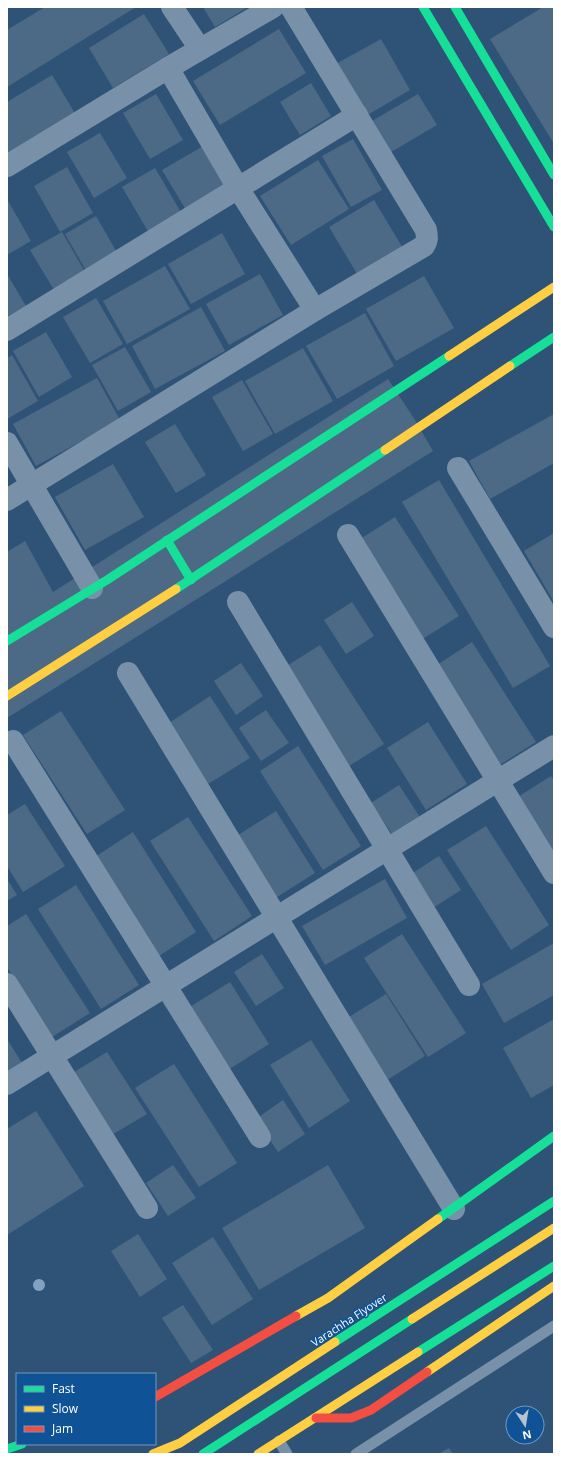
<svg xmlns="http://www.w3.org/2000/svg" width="561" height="1461" font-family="'Open Sans',sans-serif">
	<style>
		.building { fill: #4c6a86 }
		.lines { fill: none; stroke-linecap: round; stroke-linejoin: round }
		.lane { stroke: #7891a9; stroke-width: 11 }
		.street { stroke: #7891a9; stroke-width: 22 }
		.fast { stroke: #16e098; stroke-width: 9 }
		.slow { stroke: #ffcf43; stroke-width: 9 }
		.jam { stroke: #f24e42; stroke-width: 9 }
		.tree { fill: #83a2c1 }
		.labels { text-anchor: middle; stroke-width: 3; stroke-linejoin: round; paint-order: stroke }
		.street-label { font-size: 11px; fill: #fff; stroke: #105296 }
	</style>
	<rect width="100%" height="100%" fill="#2f5377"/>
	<!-- building -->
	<g class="building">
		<path d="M45,7H136L7,87V30Z"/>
		<path d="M203,7H248L215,27Z"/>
		<path d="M543,7H554V144L490,39Z"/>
		<path d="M144,14L169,54L113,88L89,48Z"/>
		<path d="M279,29L306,73L220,125L193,81Z"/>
		<path d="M381,39L410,90L364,117L334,65Z"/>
		<path d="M52,75L76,115L7,156V102Z"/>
		<path d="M311,83L331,116L300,135L280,102Z"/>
		<path d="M156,94L183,140L150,159L123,113Z"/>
		<path d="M418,94L437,125L386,155L367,124Z"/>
		<path d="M100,133L127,178L94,198L67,152Z"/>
		<path d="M353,139L382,190L351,207L322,156Z"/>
		<path d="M205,145L229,190L189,215L162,170Z"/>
		<path d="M318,160L349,209L291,245L260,196Z"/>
		<path d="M67,167L93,213L60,232L34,186Z"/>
		<path d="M155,168L182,214L149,233L122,187Z"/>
		<path d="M374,200L404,250L359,277L329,227Z"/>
		<path d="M8,201L31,241L7,255V202Z"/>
		<path d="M96,216L119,256L88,274L65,234Z"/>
		<path d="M62,232L85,272L54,290L30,250Z"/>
		<path d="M222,233L245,274L191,304L168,264Z"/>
		<path d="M165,266L190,309L127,344L103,301Z"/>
		<path d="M7,274L26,306L7,317Z"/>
		<path d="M260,274L283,315L229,345L206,304Z"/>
		<path d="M424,276L454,328L396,361L366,309Z"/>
		<path d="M96,298L123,344L90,363L63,317Z"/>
		<path d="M201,307L225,351L155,389L132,346Z"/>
		<path d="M365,313L394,366L337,399L306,346Z"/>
		<path d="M46,332L72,377L39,397L13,351Z"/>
		<path d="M125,347L151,392L118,411L92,365Z"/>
		<path d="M303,348L333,401L275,434L245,381Z"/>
		<path d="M12,355L38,401L7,419V358Z"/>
		<path d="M97,378L120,420L36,466L13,424Z"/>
		<path d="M388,379L415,420L433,451L7,718V552L25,541L53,592Z"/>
		<path d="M242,380L273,434L243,451L212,397Z"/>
		<path d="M554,414V463L490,499L469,461Z"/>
		<path d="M175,424L206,475L176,493L145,442Z"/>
		<path d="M113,464L144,517L85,550L55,497Z"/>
		<path d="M439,480L550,666L513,688L402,502Z"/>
		<path d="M395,517L459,616L421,640L357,541Z"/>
		<path d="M554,533V602L524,551Z"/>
		<path d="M352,602L374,636L346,654L324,620Z"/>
		<path d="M472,642L536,742L498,766L434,667Z"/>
		<path d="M320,645L384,744L346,768L282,669Z"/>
		<path d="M241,663L263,696L236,715L214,681Z"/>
		<path d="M210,696L250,758L208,784L169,723Z"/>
		<path d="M266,710L289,743L261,761L239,728Z"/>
		<path d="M61,711L125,810L87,834L23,735Z"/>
		<path d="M428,722L467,784L426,810L387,748Z"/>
		<path d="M298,746L361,846L323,870L260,771Z"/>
		<path d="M551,776L554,780V864L513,800Z"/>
		<path d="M399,785L421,819L394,837L371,803Z"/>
		<path d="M25,804L65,866L23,892L7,866V815Z"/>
		<path d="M276,811L315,873L274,899L235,837Z"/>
		<path d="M188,817L252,916L214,941L150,841Z"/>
		<path d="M486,826L549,925L511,950L447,850Z"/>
		<path d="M133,832L196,932L159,956L95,857Z"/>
		<path d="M439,856L461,890L433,908L411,874Z"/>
		<path d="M7,879L17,895L7,901Z"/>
		<path d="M385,879L407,918L325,965L302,926Z"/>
		<path d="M76,885L139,985L101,1009L38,909Z"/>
		<path d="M26,914L90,1013L52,1037L7,967V926Z"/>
		<path d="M402,934L466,1033L428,1057L364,958Z"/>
		<path d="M554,943V995L504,1023L482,984Z"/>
		<path d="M262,954L284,988L256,1006L234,972Z"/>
		<path d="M230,982L269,1044L228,1070L188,1008Z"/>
		<path d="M386,994L425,1056L384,1082L344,1020Z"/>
		<path d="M554,1019V1085L531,1098L503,1048Z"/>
		<path d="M7,1039L22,1063L7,1072Z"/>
		<path d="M311,1040L350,1101L309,1128L270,1065Z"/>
		<path d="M107,1052L147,1114L105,1139L66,1077Z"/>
		<path d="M174,1064L237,1163L199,1187L135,1088Z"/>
		<path d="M283,1100L305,1134L278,1152L256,1119Z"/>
		<path d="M36,1111L84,1186L7,1235V1129Z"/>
		<path d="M173,1165L196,1198L168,1216L146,1183Z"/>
		<path d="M328,1165L365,1228L259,1290L222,1228Z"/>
		<path d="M138,1234L167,1279L140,1297L111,1251Z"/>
		<path d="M213,1237L253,1299L212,1325L172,1263Z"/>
		<path d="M183,1305L213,1350L191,1363L162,1318Z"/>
		<path d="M449,1448L453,1454H438Z"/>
	</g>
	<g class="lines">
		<!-- lane -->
		<g class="lane">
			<path d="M279,1441L287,1454"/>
			<path d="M356,1454L554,1326"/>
		</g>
		<!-- street -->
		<g class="street">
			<path d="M172,7L200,49"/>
			<path d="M168,68L238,188L315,310"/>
			<path d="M7,166L168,68L273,7"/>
			<path d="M7,330L357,115"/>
			<path d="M7,443L92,588"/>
			<path d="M458,468L554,627"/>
			<path d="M7,500L315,310L424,246C428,240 427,237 426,230L291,7"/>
			<path d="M348,535L554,873"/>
			<path d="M238,602L469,985"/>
			<path d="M128,673L454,1209"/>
			<path d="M13,741L260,1137"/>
			<path d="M7,984L147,1208"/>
			<path d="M7,1084L554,746"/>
		</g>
		<!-- fast -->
		<g class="fast">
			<path d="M423,7L554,227"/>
			<path d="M455,7L554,175"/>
			<path d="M510,366L554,337"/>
			<path d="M167,540L191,580"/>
			<path d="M176,589L385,450"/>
			<path d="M7,641L107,580L449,356"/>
			<path d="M438,1219L554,1136"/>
			<path d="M335,1342L554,1201"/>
			<path d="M418,1352L554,1266"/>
			<path d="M7,1449L22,1444"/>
			<path d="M203,1454L412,1319"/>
		</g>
		<!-- slow -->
		<g class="slow">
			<path d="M449,356L554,287"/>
			<path d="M385,450L510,366"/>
			<path d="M7,696L176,589"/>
			<path d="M296,1316L328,1298L438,1219"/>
			<path d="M412,1319L554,1228"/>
			<path d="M427,1372L554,1286"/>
			<path d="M153,1454L180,1443L335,1342"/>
			<path d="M258,1454L418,1352"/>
		</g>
		<!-- jam -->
		<g class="jam">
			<path d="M155,1397L296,1316"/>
			<path d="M316,1418H351L371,1410L427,1372"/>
		</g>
	</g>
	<!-- trees -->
	<circle class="tree" cx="39" cy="1285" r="6"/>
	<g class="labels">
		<!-- street labels -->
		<g class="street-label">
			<text transform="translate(349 1320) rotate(-33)" y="4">Varachha Flyover</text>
		</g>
	</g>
	<!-- border -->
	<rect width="561" height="1461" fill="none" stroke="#ffffff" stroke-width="16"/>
	<!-- legend -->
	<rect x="16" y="1373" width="140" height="72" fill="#105296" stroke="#7097c0"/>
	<rect x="24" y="1386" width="20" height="6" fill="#16e098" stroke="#7097c0"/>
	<text x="52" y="1393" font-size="12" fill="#ffffff">Fast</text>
	<rect x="24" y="1406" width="20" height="6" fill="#ffcf43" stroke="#7097c0"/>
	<text x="52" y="1413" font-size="12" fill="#ffffff">Slow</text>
	<rect x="24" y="1426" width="20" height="6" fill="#f24e42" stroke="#7097c0"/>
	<text x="52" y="1433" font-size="12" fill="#ffffff">Jam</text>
	<!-- north arrow -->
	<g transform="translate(525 1425) rotate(168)"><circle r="19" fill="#105296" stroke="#7097c0"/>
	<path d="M0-3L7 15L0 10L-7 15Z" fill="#b6c3cf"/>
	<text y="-6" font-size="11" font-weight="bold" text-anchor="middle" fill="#ffffff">N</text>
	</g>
</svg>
